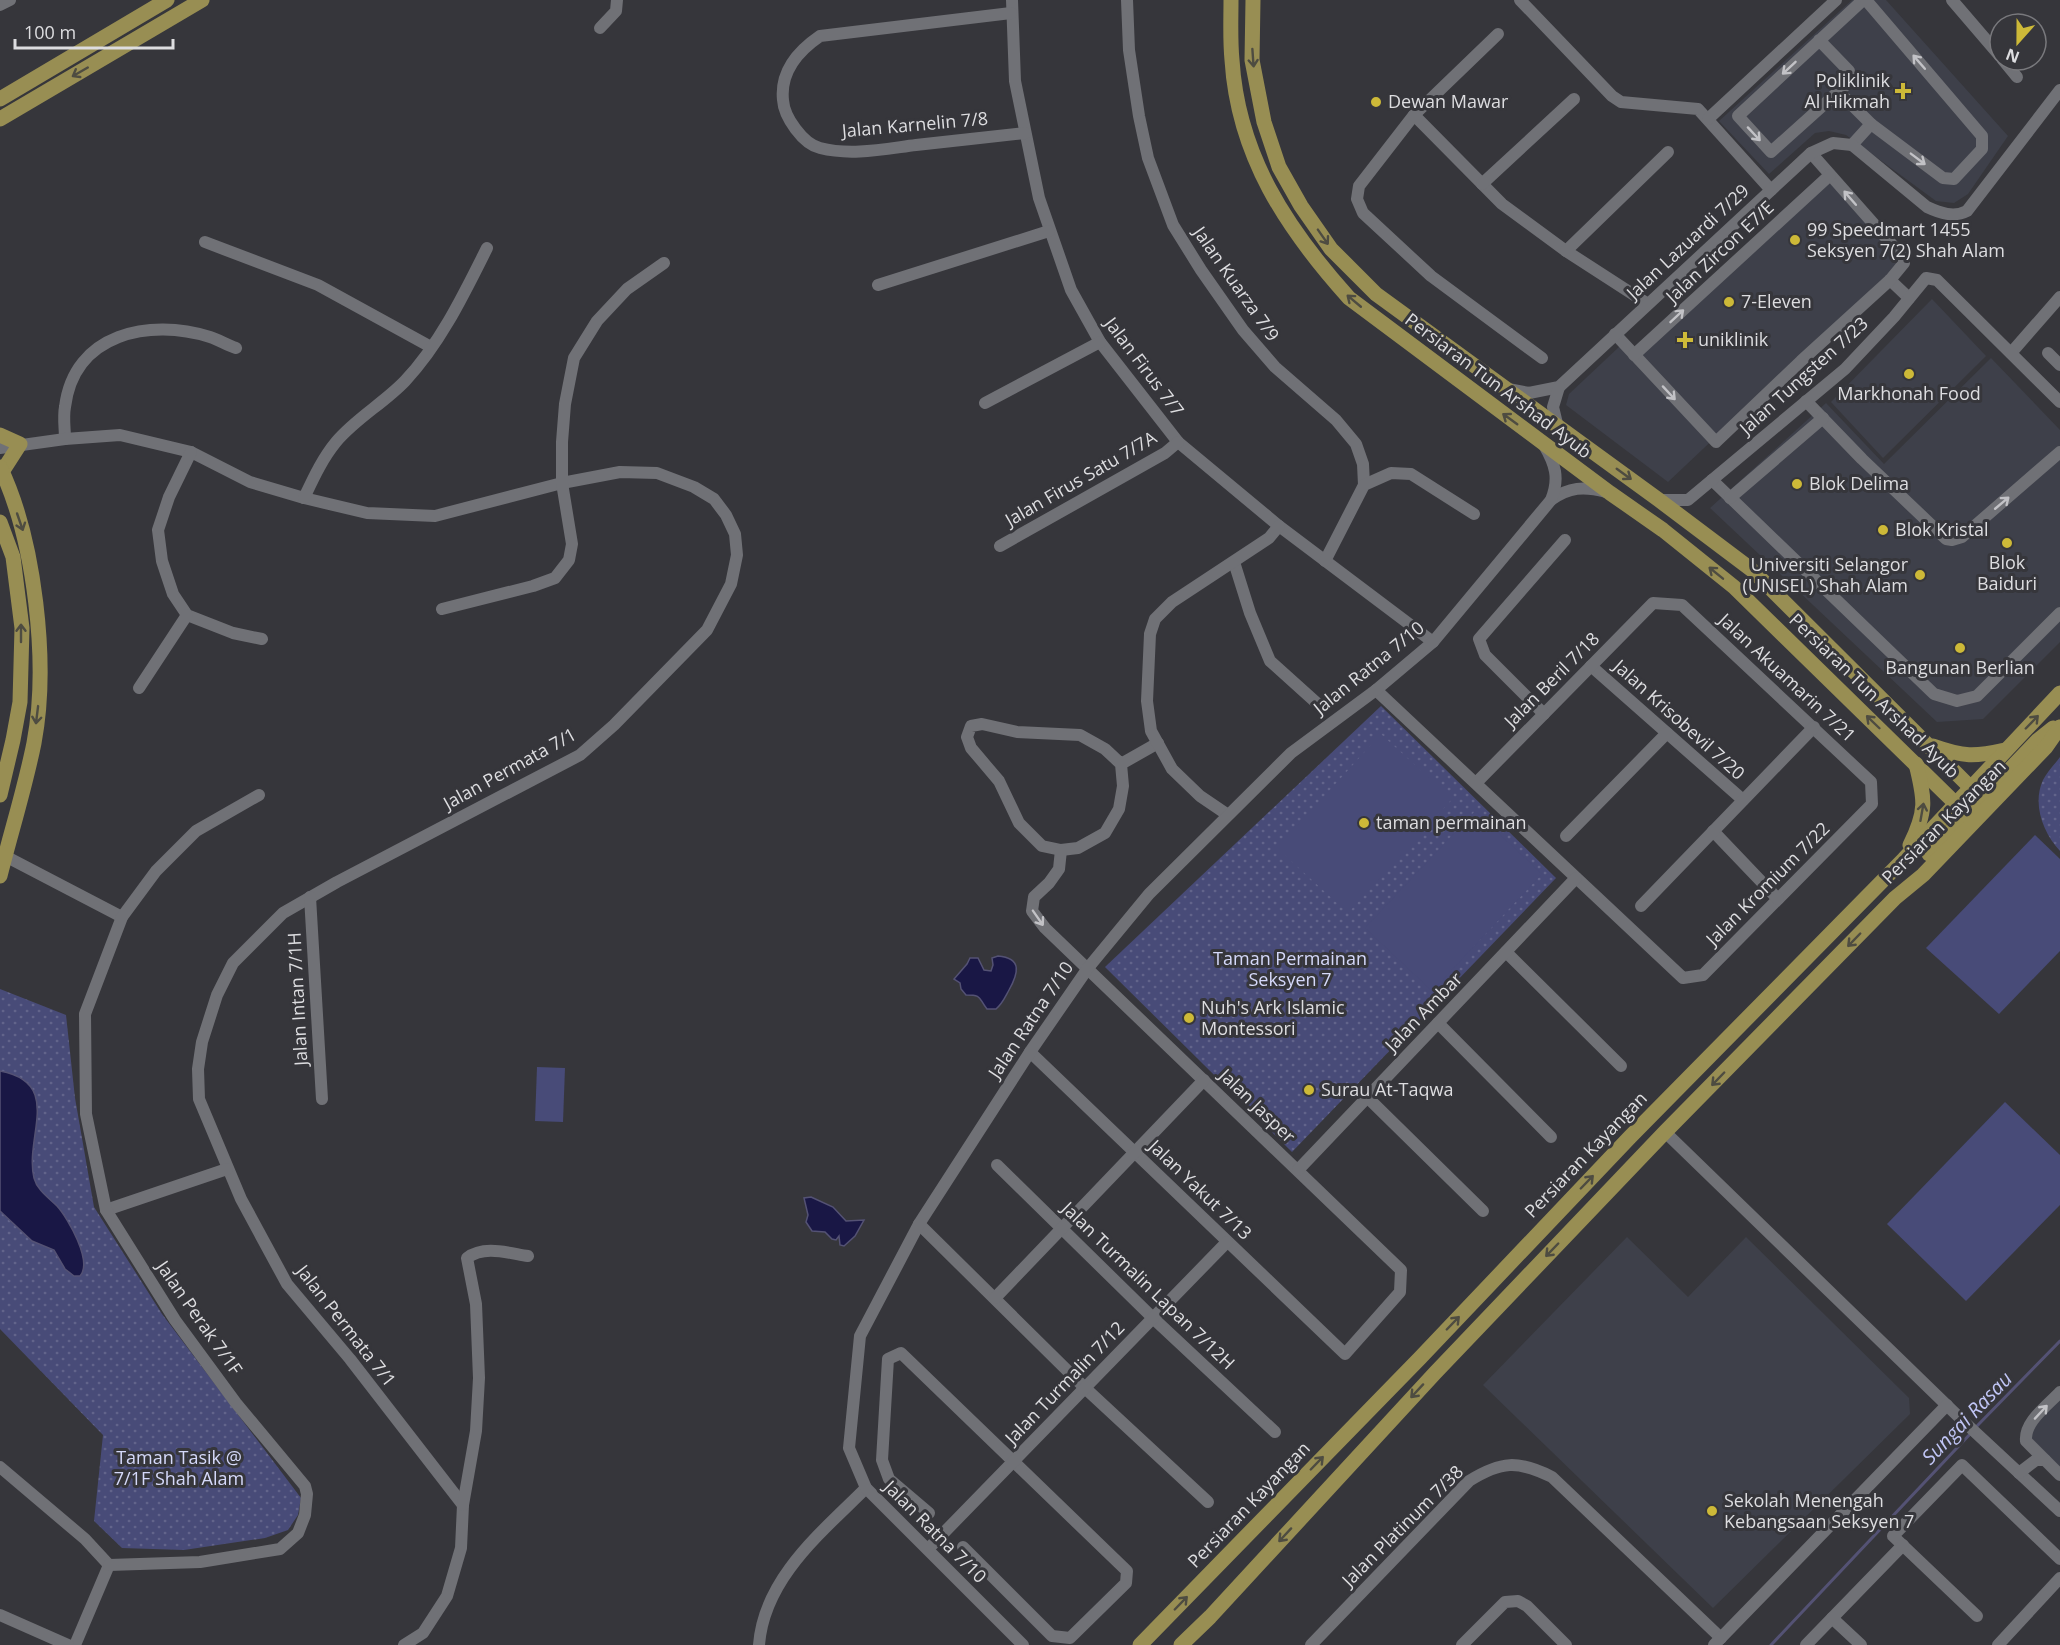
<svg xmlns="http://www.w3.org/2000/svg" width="2060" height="1645" font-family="'Open Sans',sans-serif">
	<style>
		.built { fill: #3e404a }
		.grass { fill: url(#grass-dots) }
		.pitch { fill: #484b78 }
		.water { fill: #191745; stroke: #545274; stroke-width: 1.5 }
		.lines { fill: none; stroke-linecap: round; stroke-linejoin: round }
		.stream { stroke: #545274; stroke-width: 3 }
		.minor { stroke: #707176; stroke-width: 12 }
		.major { stroke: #988e53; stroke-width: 15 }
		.oneway { stroke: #4e4c41 }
		.oneway2 { stroke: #c2c2c6 }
		.poi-dot { fill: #cdb938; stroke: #36363b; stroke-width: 2 }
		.labels { text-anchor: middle; stroke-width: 6; stroke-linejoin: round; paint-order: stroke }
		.poi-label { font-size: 18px; fill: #dddde0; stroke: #36363b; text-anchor: start }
		.street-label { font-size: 18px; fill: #dddde0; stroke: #36363b }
		.park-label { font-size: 18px; fill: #d5d9fa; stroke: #36363b }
		.water-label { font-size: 20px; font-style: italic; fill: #c0c5f5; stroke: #36363b }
	</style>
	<defs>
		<pattern id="grass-dots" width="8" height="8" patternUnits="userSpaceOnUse" patternTransform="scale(1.5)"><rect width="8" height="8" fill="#484b78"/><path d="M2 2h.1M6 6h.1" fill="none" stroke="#62648b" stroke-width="1.8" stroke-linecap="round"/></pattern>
	</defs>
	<rect width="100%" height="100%" fill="#36363b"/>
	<!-- built -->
	<g class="built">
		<path d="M1852,0H1886L2008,136L1968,194L1954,203L1936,201L1846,135L1829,131L1815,133L1769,174L1719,121Z"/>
		<path d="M1830,181L1898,258V265L1668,482L1566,405L1569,394L1620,346L1634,362Z"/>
		<path d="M1932,299L1986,356L1883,458L1831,402Z"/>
		<path d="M1991,358L2060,430V642L1983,719L1937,722L1710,508L1826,403L1884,464Z"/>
		<path d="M1627,1237L1688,1297L1746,1237L1909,1398L1910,1414L1713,1608L1483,1385Z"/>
		<path d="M2060,1399V1469L2030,1441L2032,1428Z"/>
	</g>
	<!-- grass -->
	<g class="grass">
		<path d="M1381,706L1556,878L1292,1152L1105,967Z"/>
		<path d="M2060,757V851C2043,833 2032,804 2043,780C2047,772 2055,764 2060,757Z"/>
		<path d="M0,989L66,1015L75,1098L94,1207L162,1314L301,1498L298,1515L288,1530L265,1538L184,1550L122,1548L94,1521L103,1435L0,1329Z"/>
	</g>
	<!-- pitch -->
	<g class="pitch">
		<path d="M1381,734L1452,799L1348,913L1277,848Z"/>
		<path d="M1475,811L1542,874L1432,991L1365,928Z"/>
		<path d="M2035,835L2060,859V951L1999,1014L1926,948Z"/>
		<path d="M537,1067L565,1068L563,1122L535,1121Z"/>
		<path d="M2005,1102L2060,1155V1205L1966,1301L1887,1224Z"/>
	</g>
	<!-- water -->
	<g class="water">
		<path d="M998,956C1023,958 1018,974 1009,990C1005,997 1003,1003 996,1009H987C978,998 983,995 966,995L961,989L960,983L954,979L967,964L970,958H978L984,970L991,971L993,965L992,958Z"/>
		<path d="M0,1071C64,1083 24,1137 34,1178C37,1190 49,1198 57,1206C68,1218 93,1262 80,1276H74L65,1269L54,1250L32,1241L0,1211Z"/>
		<path d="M811,1197L833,1207L846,1221L864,1220L855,1236L844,1246L840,1245L839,1236L836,1240L832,1239L825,1232L812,1231L806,1222L808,1215L804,1198Z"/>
	</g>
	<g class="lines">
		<!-- stream -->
		<g class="stream">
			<path d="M1976,1427L2060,1341"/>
			<path d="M1771,1645L1972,1432"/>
		</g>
		<!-- minor -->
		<g class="minor">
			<path d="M1012,0L1015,81L1039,198L1071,290L1100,342L1178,442L1279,526L1433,642"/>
			<path d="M1127,0L1129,50L1139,116L1148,158L1173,225L1201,270L1243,330L1275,367L1336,420L1356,444L1363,464L1364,485"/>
			<path d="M1520,0L1612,96L1621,102L1698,109L1771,190"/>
			<path d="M1952,0L2000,56"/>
			<path d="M0,5L10,0"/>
			<path d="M1011,13L820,36C798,51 780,71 783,100C784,117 803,144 820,148C851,156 884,149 916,145C952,141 989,137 1025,133"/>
			<path d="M600,28L616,11L617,0"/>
			<path d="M1498,34L1414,115L1359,186L1357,199L1363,213L1431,276L1542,358"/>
			<path d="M1819,40L1849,71V82L1771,152L1738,116L1863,0"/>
			<path d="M2003,60L2017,77"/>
			<path d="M1838,91L1871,124L1943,178L1954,179L1982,149V136L1866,0"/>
			<path d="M1414,115L1502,204L1566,251L1648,304"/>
			<path d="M1708,119L1836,0"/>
			<path d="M1852,145L1871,124"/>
			<path d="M1482,184L1574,99"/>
			<path d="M205,242L318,285L431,347"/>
			<path d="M1566,251L1668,152"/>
			<path d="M1890,280L1909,298"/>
			<path d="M878,285L1049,231"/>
			<path d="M1615,334L1716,442L1801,361L1890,280L1904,263L1903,257L1811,153"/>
			<path d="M2011,353L2060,297"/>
			<path d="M2048,353L2060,365"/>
			<path d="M1634,355L1830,175"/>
			<path d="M1508,389L1529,393L1559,387L1811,153L1833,143L1852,145L1927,207C1940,213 1954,218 1967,211L2060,90"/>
			<path d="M1806,401L1862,459L1946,539L1952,540L1962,537L2060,452"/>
			<path d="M985,403L1100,342"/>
			<path d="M1558,428L1553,407L1559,387"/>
			<path d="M65,439C65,429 63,417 65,407C74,333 150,318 210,337C219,340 227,345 236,348"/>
			<path d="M0,448L65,439L120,435L191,452L250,482L304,498L367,513L435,516L562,483L620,472L657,473L694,487L714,499L726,515L735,534L737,555L731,584L707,630L614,725L580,755L337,882L283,913L233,963L217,995L202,1042L198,1069L199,1099L241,1199L287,1284L350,1359L463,1505L461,1548L447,1596L423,1633L404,1645"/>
			<path d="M191,452L169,497L158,530L162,561L173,594L187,615L233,633L262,639"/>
			<path d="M1712,480L1934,694L1957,701L1977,696L2060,613"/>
			<path d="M304,498C313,479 322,459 336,442C355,419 384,403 405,381C440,344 464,294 487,248"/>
			<path d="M1730,498L1823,418"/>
			<path d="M1551,500C1569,487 1584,486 1606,492"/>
			<path d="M1659,500H1688L1845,369L1894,317L1926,278L1937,280L2060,402"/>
			<path d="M1000,546L1165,453L1178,442"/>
			<path d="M1325,561L1364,485L1391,473L1411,474L1474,514"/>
			<path d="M1234,562L1250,613L1270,661L1320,706"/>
			<path d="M442,609L533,586L555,578L569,560L572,544L562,483V442L565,404L574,358L597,321L627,289L664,263"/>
			<path d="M1591,666L1743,800"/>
			<path d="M139,688L187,615"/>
			<path d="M1376,690L1683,978L1703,975L1872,804L1871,782L1682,605L1653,603L1476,783"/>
			<path d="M1544,714L1485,655L1479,639L1565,540"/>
			<path d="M1121,764L1123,786L1119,809L1105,833L1078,848L1061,850L1042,846L1019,823L999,781L971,748L967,737L971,726L982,724L1017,732L1080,735L1105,749L1121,764L1158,743"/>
			<path d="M1228,815L1200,796L1172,769L1151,731L1147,701L1150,634L1155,619L1172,602L1269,538L1279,526"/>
			<path d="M1713,831L1778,899"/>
			<path d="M1566,836L1667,733"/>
			<path d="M5,856L122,917"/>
			<path d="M310,897L322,1099"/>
			<path d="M1641,906L1814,727"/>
			<path d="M1506,952L1621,1066"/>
			<path d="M1438,1023L1551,1137"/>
			<path d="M1030,1052L1345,1354L1400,1292L1401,1270L1045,928L1032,911L1034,897L1049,883L1059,869L1061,850"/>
			<path d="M1367,1097L1483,1211"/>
			<path d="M1665,1132L1961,1419L2060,1511"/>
			<path d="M997,1165L1153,1318L1275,1432"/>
			<path d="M1298,1170L1576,878"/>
			<path d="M106,1210L227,1169"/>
			<path d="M919,1224L1085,1388L1208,1502"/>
			<path d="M995,1298L1204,1080"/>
			<path d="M2060,1392C2047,1406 2024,1422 2026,1441L2060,1475"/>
			<path d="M0,1467L85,1539L109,1565L75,1645"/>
			<path d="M2019,1473L2036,1460H2045"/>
			<path d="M463,1505L476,1431L479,1378L476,1304L467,1258C484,1245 508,1253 528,1256"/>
			<path d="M929,1513L889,1479L882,1460L888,1359L901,1353L1127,1571L1126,1583L1070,1638L1052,1636L963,1547"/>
			<path d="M928,1549L1227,1242"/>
			<path d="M109,1565L200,1562L280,1549L298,1533L305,1515L307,1494L305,1486L236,1403L175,1320L106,1210L86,1114L85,1014L122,917L156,871L196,831L259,795"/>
			<path d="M0,1615L68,1645"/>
			<path d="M1977,1616L1893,1536L1962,1465L2060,1559"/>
			<path d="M1832,1618L1861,1645"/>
			<path d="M759,1645C764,1578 822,1532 866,1488"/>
			<path d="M1023,1645L866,1488L849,1448L860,1336L919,1224L1030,1052L1088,968L1149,894L1291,753L1376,690L1433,642L1551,500C1560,478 1555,464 1544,445"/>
			<path d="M1311,1645L1469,1481C1501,1461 1518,1460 1552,1477L1721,1638"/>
			<path d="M1462,1645L1505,1602L1518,1601L1527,1606L1566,1645"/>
			<path d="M1714,1645L1947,1405"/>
			<path d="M1806,1645L1903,1545"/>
			<path d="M1998,1645L2060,1578"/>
		</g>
		<!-- major -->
		<g class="major">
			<path d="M1231,0C1231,20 1230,40 1232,60C1238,156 1287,229 1349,298L1610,493L1663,530L1734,587L1955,803L1974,807"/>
			<path d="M1253,0L1252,60L1264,122L1279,167L1301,206L1331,249L1376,294L1659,500L1752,570L1970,787L1972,794"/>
			<path d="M0,99L167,0"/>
			<path d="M0,119L202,0"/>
			<path d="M0,435L20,444L2,472"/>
			<path d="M0,467C35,540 49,664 34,743C25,788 11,832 0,876"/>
			<path d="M0,522L13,557L22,628L20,702L13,740L0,795"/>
			<path d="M1933,746C1964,757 1974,757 2005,750"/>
			<path d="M1910,845C1927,811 1925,800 1916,764"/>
			<path d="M1929,854L2038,740L2053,728"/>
			<path d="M1140,1645L1420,1358L1630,1137L1904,859L2060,693"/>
			<path d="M1181,1645L1210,1617L1435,1373L1665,1132L1895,898L1923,875L2046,747L2060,727"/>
		</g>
	</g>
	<!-- one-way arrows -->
	<defs><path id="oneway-shaft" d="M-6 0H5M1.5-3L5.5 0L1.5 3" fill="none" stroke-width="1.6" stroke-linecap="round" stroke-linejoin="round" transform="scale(1.5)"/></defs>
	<g class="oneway">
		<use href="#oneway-shaft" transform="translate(1253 58) rotate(86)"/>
		<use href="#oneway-shaft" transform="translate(80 72) rotate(150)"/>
		<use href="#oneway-shaft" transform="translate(1323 237) rotate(55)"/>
		<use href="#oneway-shaft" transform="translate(1354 301) rotate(-140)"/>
		<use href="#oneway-shaft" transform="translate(1510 419) rotate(-144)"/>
		<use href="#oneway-shaft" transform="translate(1624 474) rotate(36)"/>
		<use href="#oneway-shaft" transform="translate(20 522) rotate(71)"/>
		<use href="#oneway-shaft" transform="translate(1716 573) rotate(-141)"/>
		<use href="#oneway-shaft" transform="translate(21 633) rotate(-90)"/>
		<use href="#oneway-shaft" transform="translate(37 715) rotate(97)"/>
		<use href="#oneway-shaft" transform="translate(1873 722) rotate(-136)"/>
		<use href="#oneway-shaft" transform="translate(2032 722) rotate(-46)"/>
		<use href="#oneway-shaft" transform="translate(1922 812) rotate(-80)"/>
		<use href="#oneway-shaft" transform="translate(1854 940) rotate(134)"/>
		<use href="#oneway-shaft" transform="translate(1718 1079) rotate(134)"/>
		<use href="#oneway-shaft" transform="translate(1587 1182) rotate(-46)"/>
		<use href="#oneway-shaft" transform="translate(1552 1250) rotate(134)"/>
		<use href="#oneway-shaft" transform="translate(1453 1323) rotate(-46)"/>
		<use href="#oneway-shaft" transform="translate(1417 1391) rotate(133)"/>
		<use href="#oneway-shaft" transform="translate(1317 1463) rotate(-46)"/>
		<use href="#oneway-shaft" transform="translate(1285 1535) rotate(133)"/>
		<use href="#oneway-shaft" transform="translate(1181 1603) rotate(-46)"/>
	</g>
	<g class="oneway2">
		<use href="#oneway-shaft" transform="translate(1919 62) rotate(-131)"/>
		<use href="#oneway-shaft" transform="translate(1789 68) rotate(137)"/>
		<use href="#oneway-shaft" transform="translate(1754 134) rotate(47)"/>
		<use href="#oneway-shaft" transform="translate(1918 159) rotate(37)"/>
		<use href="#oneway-shaft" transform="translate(1850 198) rotate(-131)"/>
		<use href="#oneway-shaft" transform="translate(1677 316) rotate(-43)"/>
		<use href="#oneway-shaft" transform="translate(1669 393) rotate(47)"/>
		<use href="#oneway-shaft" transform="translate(2002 503) rotate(-40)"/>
		<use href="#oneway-shaft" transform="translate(1038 918) rotate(55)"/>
		<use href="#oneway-shaft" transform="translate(2041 1412) rotate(-47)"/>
	</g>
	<!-- markers -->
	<g class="poi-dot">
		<path d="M1900 82h6v6h6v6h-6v6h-6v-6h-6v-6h6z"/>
		<circle cx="1376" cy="102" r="6"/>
		<circle cx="1795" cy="240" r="6"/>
		<circle cx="1729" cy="302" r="6"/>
		<path d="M1682 331h6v6h6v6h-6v6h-6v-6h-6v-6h6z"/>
		<circle cx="1909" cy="374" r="6"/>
		<circle cx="1797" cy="484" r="6"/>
		<circle cx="1883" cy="530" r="6"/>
		<circle cx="2007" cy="543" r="6"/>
		<circle cx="1920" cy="575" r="6"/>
		<circle cx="1960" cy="648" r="6"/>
		<circle cx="1364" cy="823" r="6"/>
		<circle cx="1189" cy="1018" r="6"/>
		<circle cx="1309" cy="1090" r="6"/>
		<circle cx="1712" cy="1511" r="6"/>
	</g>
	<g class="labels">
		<!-- poi labels -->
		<g class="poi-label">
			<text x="1890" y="87" text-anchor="end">Poliklinik<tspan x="1890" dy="21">Al Hikmah</tspan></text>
			<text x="1388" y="108">Dewan Mawar</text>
			<text x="1807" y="236">99 Speedmart 1455<tspan x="1807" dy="21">Seksyen 7(2) Shah Alam</tspan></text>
			<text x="1741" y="308">7-Eleven</text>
			<text x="1698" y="346">uniklinik</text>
			<text x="1909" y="400" text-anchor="middle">Markhonah Food</text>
			<text x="1809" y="490">Blok Delima</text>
			<text x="1895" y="536">Blok Kristal</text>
			<text x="2007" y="569" text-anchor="middle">Blok<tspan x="2007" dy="21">Baiduri</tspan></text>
			<text x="1908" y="571" text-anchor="end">Universiti Selangor<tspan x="1908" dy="21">(UNISEL) Shah Alam</tspan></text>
			<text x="1960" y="674" text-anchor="middle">Bangunan Berlian</text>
			<text x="1376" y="829">taman permainan</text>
			<text x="1201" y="1014">Nuh's Ark Islamic<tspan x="1201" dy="21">Montessori</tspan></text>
			<text x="1321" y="1096">Surau At-Taqwa</text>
			<text x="1724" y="1507">Sekolah Menengah<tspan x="1724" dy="21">Kebangsaan Seksyen 7</tspan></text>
		</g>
		<!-- street labels -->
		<g class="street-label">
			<text transform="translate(915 125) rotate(-5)" y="6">Jalan Karnelin 7/8</text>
			<text transform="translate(1688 242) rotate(-43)" y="6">Jalan Lazuardi 7/29</text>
			<text transform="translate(1720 252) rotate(-43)" y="6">Jalan Zircon E7/E</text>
			<text transform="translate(1236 284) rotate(55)" y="6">Jalan Kuarza 7/9</text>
			<text transform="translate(1144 367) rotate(53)" y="6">Jalan Firus 7/7</text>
			<text transform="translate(1804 376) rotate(-42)" y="6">Jalan Tungsten 7/23</text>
			<text transform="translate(1498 386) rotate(37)" y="6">Persiaran Tun Arshad Ayub</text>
			<text transform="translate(1081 479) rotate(-30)" y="6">Jalan Firus Satu 7/7A</text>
			<text transform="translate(1369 668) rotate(-39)" y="6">Jalan Ratna 7/10</text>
			<text transform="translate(1787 678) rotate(43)" y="6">Jalan Akuamarin 7/21</text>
			<text transform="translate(1552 680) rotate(-45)" y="6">Jalan Beril 7/18</text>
			<text transform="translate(1874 696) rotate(44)" y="6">Persiaran Tun Arshad Ayub</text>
			<text transform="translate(1679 720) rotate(42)" y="6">Jalan Krisobevil 7/20</text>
			<text transform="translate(510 769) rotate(-29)" y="6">Jalan Permata 7/1</text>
			<text transform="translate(1944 822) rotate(-45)" y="6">Persiaran Kayangan</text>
			<text transform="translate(1768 884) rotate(-45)" y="6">Jalan Kromium 7/22</text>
			<text transform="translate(298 999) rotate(-93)" y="6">Jalan Intan 7/1H</text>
			<text transform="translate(1424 1012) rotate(-46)" y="6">Jalan Ambar</text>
			<text transform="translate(1031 1020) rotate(-56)" y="6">Jalan Ratna 7/10</text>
			<text transform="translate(1257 1106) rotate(44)" y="6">Jalan Jasper</text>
			<text transform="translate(1586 1155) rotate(-46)" y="6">Persiaran Kayangan</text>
			<text transform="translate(1200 1190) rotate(44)" y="6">Jalan Yakut 7/13</text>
			<text transform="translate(1148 1286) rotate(44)" y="6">Jalan Turmalin Lapan 7/12H</text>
			<text transform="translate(199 1318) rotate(55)" y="6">Jalan Perak 7/1F</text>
			<text transform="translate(346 1326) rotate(52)" y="6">Jalan Permata 7/1</text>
			<text transform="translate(1065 1383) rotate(-46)" y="6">Jalan Turmalin 7/12</text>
			<text transform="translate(1249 1505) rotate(-46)" y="6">Persiaran Kayangan</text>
			<text transform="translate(1403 1526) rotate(-45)" y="6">Jalan Platinum 7/38</text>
			<text transform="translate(935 1532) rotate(45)" y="6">Jalan Ratna 7/10</text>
		</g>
		<!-- park labels -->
		<g class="park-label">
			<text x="1290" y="965">Taman Permainan<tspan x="1290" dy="21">Seksyen 7</tspan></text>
			<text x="179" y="1464">Taman Tasik @<tspan x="179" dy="21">7/1F Shah Alam</tspan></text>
		</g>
		<!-- water labels -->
		<g class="water-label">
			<text transform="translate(1967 1418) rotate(-46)" y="7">Sungai Rasau</text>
		</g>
	</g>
	<!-- north arrow -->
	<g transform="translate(2018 42) rotate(201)"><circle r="28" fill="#36363b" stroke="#79797d" stroke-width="1.5"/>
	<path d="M0-4.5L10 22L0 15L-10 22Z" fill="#cdb938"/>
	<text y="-9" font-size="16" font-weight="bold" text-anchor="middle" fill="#dddde0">N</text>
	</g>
	<!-- scale -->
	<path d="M15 39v9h158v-9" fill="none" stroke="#dddde0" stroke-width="3"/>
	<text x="24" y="39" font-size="18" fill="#dddde0" stroke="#36363b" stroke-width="4.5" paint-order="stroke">100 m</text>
</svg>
